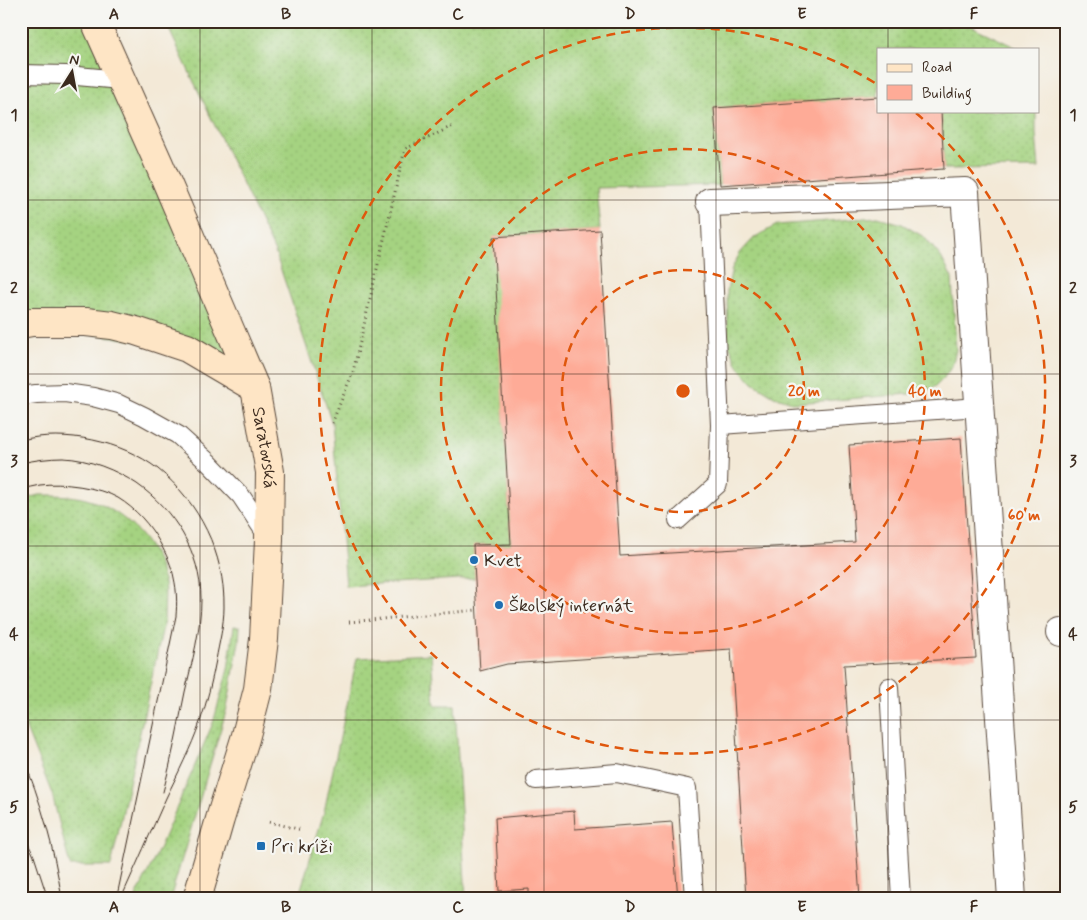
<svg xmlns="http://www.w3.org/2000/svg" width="1087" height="920" font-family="Mynerve,sans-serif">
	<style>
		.grass { fill: url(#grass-dots); stroke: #707e50 }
		.building { fill: #feab97 }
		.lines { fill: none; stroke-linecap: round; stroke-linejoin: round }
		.service-casing { stroke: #57473a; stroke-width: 20 }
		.minor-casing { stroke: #57473a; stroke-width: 30 }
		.secondary-casing { stroke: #57473a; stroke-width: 30 }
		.path { stroke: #57473a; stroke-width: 3; stroke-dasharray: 1 4; stroke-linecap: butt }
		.service { stroke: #fff; stroke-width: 18 }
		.minor { stroke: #fff; stroke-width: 28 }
		.secondary { stroke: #fee5c5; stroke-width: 28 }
		.tram { stroke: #3b2a1e; stroke-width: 1 }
		.grid { fill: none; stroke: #3b2a1e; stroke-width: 1; stroke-opacity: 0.55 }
		.ring { fill: none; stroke: #df570d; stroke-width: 2.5; stroke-dasharray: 9 6 }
		.poi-dot { fill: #1f6fb2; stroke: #f6f6f2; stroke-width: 2 }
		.labels { text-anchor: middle; stroke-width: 4.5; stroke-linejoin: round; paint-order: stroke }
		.street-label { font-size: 18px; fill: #3b2a1e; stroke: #f6f6f2 }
		.poi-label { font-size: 18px; fill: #3b2a1e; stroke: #f6f6f2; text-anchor: start }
		.centre { fill: #df570d; stroke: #f6f6f2; stroke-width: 2.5 }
		.ring-label { font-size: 15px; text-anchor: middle; font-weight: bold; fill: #df570d; stroke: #f6f6f2; stroke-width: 4.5; stroke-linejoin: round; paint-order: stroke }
		.neatline { fill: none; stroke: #3b2a1e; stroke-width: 2 }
		.grid-label { font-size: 16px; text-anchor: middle; font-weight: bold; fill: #3b2a1e }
	</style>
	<defs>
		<pattern id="grass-dots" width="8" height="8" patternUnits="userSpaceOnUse" patternTransform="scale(1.25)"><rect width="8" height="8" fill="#a5d381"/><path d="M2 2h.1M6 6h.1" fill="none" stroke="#8fb56f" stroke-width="1.8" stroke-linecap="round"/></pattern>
	</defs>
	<rect width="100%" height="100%" fill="#f6f6f2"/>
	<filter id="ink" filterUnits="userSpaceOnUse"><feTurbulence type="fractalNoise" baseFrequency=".02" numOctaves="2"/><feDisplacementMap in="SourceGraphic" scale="10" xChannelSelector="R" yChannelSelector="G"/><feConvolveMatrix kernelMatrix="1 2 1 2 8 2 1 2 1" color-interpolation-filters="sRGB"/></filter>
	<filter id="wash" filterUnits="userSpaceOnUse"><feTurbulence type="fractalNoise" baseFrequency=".0096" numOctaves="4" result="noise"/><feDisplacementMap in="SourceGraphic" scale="20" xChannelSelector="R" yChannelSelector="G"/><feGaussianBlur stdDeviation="1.12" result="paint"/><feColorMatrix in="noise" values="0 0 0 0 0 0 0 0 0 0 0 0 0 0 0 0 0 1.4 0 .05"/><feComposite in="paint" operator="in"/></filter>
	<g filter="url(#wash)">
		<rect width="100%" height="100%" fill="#f3e9d7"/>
		<!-- grass -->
		<g class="grass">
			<path d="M21,21H95L255,388L187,348L21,324Z"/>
			<path d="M165,21H961L1019,49H878V97L714,108L720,185L596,188L600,230L494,237L511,544L474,545L475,578L346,586L332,423L275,252Z"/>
			<path d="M941,111H1036V134L1039,168L944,169Z"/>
			<path d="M878,217L902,224L924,237L941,257L952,278L956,350L952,366L943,379L936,386L923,393L795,403L774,396L753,383L738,366L728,342L727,291L732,268L740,253L755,237L777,225Z"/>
			<path d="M40,495C55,495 71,495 86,499C126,510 162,549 165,591C165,601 164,612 164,622L111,866H70L52,794L21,716V499Z"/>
			<path d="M234,626L240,627L239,642L227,708L170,899H135L159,849L213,723L228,669Z"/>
			<path d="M431,654L435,705H455L466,899H298L324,812L357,658Z"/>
		</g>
		<g id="blocks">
			<!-- building -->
			<g class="building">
				<path d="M878,97V111H941L944,169L720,185L714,108Z"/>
				<path d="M600,230L620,556L855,542L849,445L961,438L976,658L844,665L860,899H746L731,649L507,664L480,671L473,545L511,544L493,237Z"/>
				<path d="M574,811L575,829L672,822L678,899H529V889L499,891L495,818Z"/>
			</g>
		</g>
	</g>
	<g filter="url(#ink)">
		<use href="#blocks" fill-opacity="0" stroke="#57473a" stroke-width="1"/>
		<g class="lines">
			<!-- service casing -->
			<g class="service-casing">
				<g id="service">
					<path d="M21,74L66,75L121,80"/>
					<path d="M710,202L720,425L980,407"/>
					<path d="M21,396L36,394L65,393L93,397L119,404L144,416L178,435L209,463L241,496L268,537"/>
					<path d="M678,520L718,484L720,425"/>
					<path d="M889,687L901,899"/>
					<path d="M536,780L617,773L687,788L694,899"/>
				</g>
			</g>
			<!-- minor casing -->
			<g class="minor-casing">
				<g id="minor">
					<path d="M710,202L965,192L1012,899"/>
					<path d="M1061,632H1066"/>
				</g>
			</g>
			<!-- secondary casing -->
			<g class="secondary-casing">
				<g id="secondary">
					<path id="s1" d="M95,21L159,164L255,388L270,472L269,540L264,639L258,689L245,739L220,819L197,899"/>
					<path d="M21,324L32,322H86L112,325L136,331L187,348L255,388"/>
				</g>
			</g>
			<!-- path -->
			<g class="path">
				<path d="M332,423L353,372L405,149L455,125"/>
				<path d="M349,622L477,610"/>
				<path d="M269,822L302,830"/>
			</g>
			<!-- service -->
			<use href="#service" class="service"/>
			<!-- minor -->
			<use href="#minor" class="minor"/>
			<!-- secondary -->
			<use href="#secondary" class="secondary"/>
			<!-- tram -->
			<g class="tram">
				<path d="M21,440C65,429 122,441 158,469C199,502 225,554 224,607C224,625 219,643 216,660C212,681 207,702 200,722C191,748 178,773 166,798C151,832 136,865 121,899"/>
				<path d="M21,463C35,460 49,458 63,458C89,459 116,470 137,484C174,510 201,553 201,599C201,630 192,662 185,692C178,726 172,759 163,792"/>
				<path d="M21,489C27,488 34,486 40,485C62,482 99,487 118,498C136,509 150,525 160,543C166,554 172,566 174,578C177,591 177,603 176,616L117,896"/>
				<path d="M21,753C41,800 54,848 62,899"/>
				<path d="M21,829L34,856L48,899"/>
			</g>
		</g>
	</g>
	<!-- grid -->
	<path class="grid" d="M200,21V899M372,21V899M544,21V899M716,21V899M888,21V49M888,111V899M21,200H1066M21,374H1066M21,546H1066M21,720H1066"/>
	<!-- distance rings -->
	<g class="ring">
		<circle cx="683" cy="391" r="121"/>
		<circle cx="683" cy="391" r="242"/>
		<path d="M916 113A363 363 0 1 1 878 85"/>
	</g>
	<!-- markers -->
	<g class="poi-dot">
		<circle cx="474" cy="560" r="5"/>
		<circle cx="499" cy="605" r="5"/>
		<rect x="256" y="841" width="10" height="10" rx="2.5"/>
	</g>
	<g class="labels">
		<!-- street labels -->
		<g class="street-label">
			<text dy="6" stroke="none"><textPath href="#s1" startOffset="461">Saratovská</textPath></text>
		</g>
		<!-- poi labels -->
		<g class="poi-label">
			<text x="484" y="566">Kvet</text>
			<text x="509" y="611">Školský internát</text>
			<text x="271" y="852">Pri kríži</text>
		</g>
	</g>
	<circle cx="683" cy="391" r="8" class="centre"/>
	<g class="ring-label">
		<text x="804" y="396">20 m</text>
		<text x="925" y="396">40 m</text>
		<text x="1024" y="520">60 m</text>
	</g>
	<!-- margin -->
	<rect width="1087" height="920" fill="none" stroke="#f6f6f2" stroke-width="55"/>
	<!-- legend -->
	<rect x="877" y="48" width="162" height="65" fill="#f6f6f2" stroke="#aba49d"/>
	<rect x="887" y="64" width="25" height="8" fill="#fee5c5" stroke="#aba49d"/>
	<text x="922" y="72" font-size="15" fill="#3b2a1e">Road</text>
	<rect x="887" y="85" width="25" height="15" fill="#feab97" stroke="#aba49d"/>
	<text x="922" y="98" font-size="15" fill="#3b2a1e">Building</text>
	<!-- north arrow -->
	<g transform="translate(72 72) rotate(11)" stroke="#f6f6f2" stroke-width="4" paint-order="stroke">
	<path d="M0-4L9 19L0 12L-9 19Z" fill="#3b2a1e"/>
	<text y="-8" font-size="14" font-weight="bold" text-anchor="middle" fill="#3b2a1e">N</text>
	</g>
	<rect x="28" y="28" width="1032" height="864" class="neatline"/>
	<g class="grid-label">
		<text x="114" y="19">A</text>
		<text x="286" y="19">B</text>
		<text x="458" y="19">C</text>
		<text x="630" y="19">D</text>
		<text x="802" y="19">E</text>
		<text x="974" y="19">F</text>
		<text x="14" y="120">1</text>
		<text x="1073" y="120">1</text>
		<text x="14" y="293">2</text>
		<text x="1073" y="293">2</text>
		<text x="14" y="466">3</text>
		<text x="1073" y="466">3</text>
		<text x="14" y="639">4</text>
		<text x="1073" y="639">4</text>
		<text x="14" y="812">5</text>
		<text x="1073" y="812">5</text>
		<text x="114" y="912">A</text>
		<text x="286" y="912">B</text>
		<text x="458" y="912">C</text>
		<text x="630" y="912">D</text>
		<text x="802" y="912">E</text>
		<text x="974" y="912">F</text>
	</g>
</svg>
